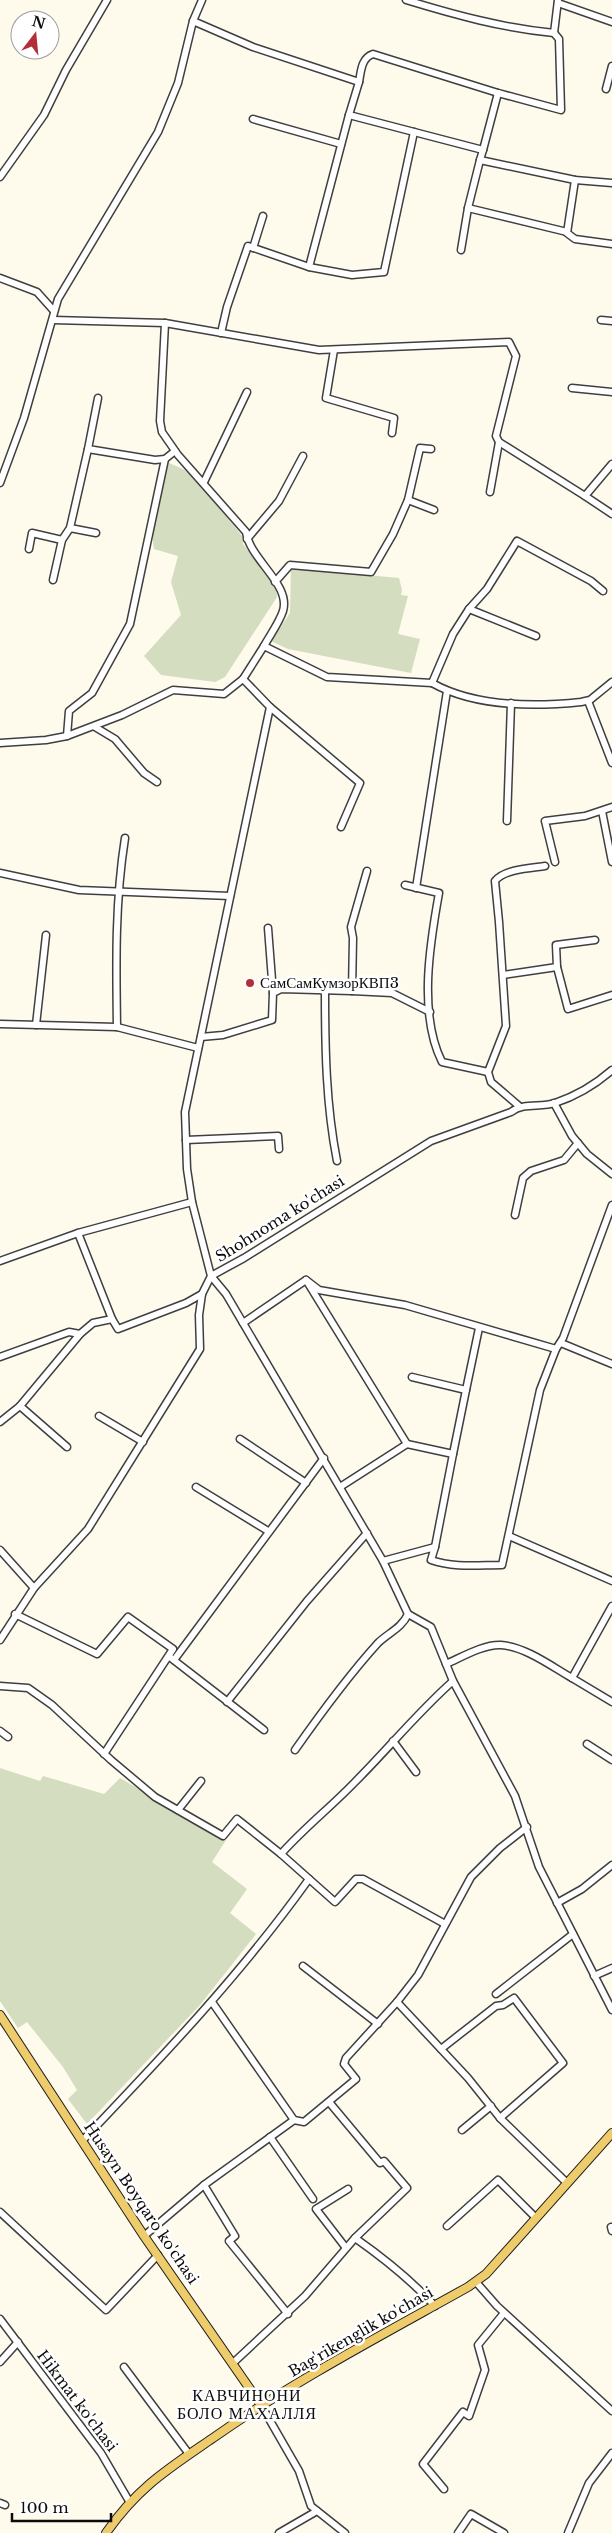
<svg xmlns="http://www.w3.org/2000/svg" width="612" height="2533" font-family="'Libre Baskerville',serif">
	<style>
		.cemetery { fill: #d4ddbf }
		.lines { fill: none; stroke-linecap: round; stroke-linejoin: round }
		.minor-casing { stroke: #3f3f3f; stroke-width: 9 }
		.major-casing { stroke: #1d1d1d; stroke-width: 10 }
		.minor { stroke: #fff; stroke-width: 6 }
		.major { stroke: #eecc6c; stroke-width: 8 }
		.poi-dot { fill: #b12f38; stroke: #fff; stroke-width: 2 }
		.labels { text-anchor: middle; stroke-width: 5; stroke-linejoin: round; paint-order: stroke }
		.poi-label { font-size: 15px; fill: #0c0c0c; stroke: #fff; text-anchor: start }
		.street-label { font-size: 15px; fill: #0c0c0c; stroke: #fff }
		.neighbourhood-label { font-size: 16px; letter-spacing: 1px; fill: #0c0c0c; stroke: #fff }
	</style>
	<rect width="100%" height="100%" fill="#fefaec"/>
	<!-- cemetery -->
	<g class="cemetery">
		<path d="M169,463L192,473L242,536L243,544L276,586L277,597L225,677L215,682L161,675L144,656L181,615L171,582L178,556L154,549C149,521 159,490 169,463Z"/>
		<path d="M291,568L399,578L402,590L401,595L408,596L398,634L420,639L411,673L288,649L271,641L290,613Z"/>
		<path d="M0,1768L40,1781L43,1776L104,1794L120,1778L226,1840L212,1862L247,1889L230,1913L256,1934L200,2005L87,2124L68,2099L77,2090L63,2067L27,2022L18,2028L0,2001Z"/>
	</g>
	<g class="lines">
		<!-- minor casing -->
		<g class="minor-casing">
			<g id="minor">
				<path d="M406,0C455,15 503,28 554,33L558,0"/>
				<path d="M558,3L612,22"/>
				<path d="M193,21L253,47L359,82L349,115L483,150L480,160L575,180L612,183"/>
				<path d="M359,82C361,72 361,58 373,54L498,93L561,110L559,39L554,33"/>
				<path d="M606,89L612,66"/>
				<path d="M349,115L309,267L352,275L384,272L414,132"/>
				<path d="M253,119L341,144"/>
				<path d="M483,150L498,93"/>
				<path d="M480,160L468,208L567,232"/>
				<path d="M0,177L44,115L66,70L107,0"/>
				<path d="M575,180L567,233L575,239L612,244"/>
				<path d="M253,248L263,216"/>
				<path d="M461,250L468,208"/>
				<path d="M0,278L37,292L54,311"/>
				<path d="M53,320L165,323L319,350L509,342L516,356L496,436L499,442L585,496"/>
				<path d="M601,320L612,321"/>
				<path d="M165,323L160,421L162,432L178,455L246,532C250,560 291,584 283,611C279,623 270,635 264,646"/>
				<path d="M221,333L227,307L248,246L309,267"/>
				<path d="M334,350L326,398L394,418L392,433"/>
				<path d="M572,388L612,392"/>
				<path d="M98,398L88,449L155,460L165,459L175,451"/>
				<path d="M88,449L70,528L96,533"/>
				<path d="M612,464L585,496L612,514"/>
				<path d="M204,482L247,392"/>
				<path d="M0,483L24,418L58,299L158,132L178,83L193,21L202,0"/>
				<path d="M490,492L499,442"/>
				<path d="M408,500L434,510"/>
				<path d="M247,539L279,501L303,456"/>
				<path d="M29,549L32,533L62,540"/>
				<path d="M53,580L62,540L70,528"/>
				<path d="M275,582L290,565L371,572L393,534L408,500L420,448L431,449"/>
				<path d="M469,609L487,589L517,541L591,581L603,591"/>
				<path d="M243,679L270,707L185,1112L187,1169L192,1202L211,1276L226,1294L383,1561L408,1614L431,1627L453,1681L515,1796L539,1867L612,2010"/>
				<path d="M432,683L453,634L469,609L536,636"/>
				<path d="M588,701L612,763"/>
				<path d="M270,707L360,783L341,827"/>
				<path d="M95,727L115,739L144,773L157,782"/>
				<path d="M67,736L69,711L92,693L130,624L165,459"/>
				<path d="M0,743L46,740L67,736L122,715L173,690L224,694L243,679L264,646L327,677L432,683C475,707 533,707 581,702L590,700L612,682"/>
				<path d="M602,811L612,862"/>
				<path d="M507,821L511,703"/>
				<path d="M555,862L545,821L585,816L612,807"/>
				<path d="M0,873L79,890L230,896"/>
				<path d="M405,885L439,893C430,943 418,1014 442,1062L488,1072"/>
				<path d="M416,888L447,691"/>
				<path d="M557,967L568,1009L612,995"/>
				<path d="M503,975L557,967L556,945L595,940"/>
				<path d="M325,991C325,1049 326,1105 337,1161"/>
				<path d="M352,991L392,993L430,1012"/>
				<path d="M273,993L281,989L352,991L353,938L351,927L367,871"/>
				<path d="M0,1024L117,1027L198,1048"/>
				<path d="M36,1025L46,935"/>
				<path d="M117,1027C116,963 115,901 125,838"/>
				<path d="M201,1037L223,1035L272,1020L273,993L268,928"/>
				<path d="M554,1103L572,1136L587,1154L612,1174"/>
				<path d="M519,1106L491,1082L488,1072L506,1026L499,922L495,881C504,869 531,868 545,866"/>
				<path d="M186,1140L278,1136L279,1149"/>
				<path d="M515,1215L523,1178L531,1171L564,1160L578,1143"/>
				<path d="M0,1261L78,1233"/>
				<path d="M306,1280L319,1290L405,1305L556,1349L563,1338L612,1205"/>
				<path d="M112,1319L78,1233L192,1202"/>
				<path d="M243,1323L306,1280L407,1444L453,1454L435,1547"/>
				<path d="M561,1343L612,1364"/>
				<path d="M0,1357L69,1332L80,1334"/>
				<path d="M412,1377L466,1390L453,1454"/>
				<path d="M466,1390L479,1328"/>
				<path d="M20,1406L67,1447"/>
				<path d="M99,1416L143,1442"/>
				<path d="M0,1422L20,1406L80,1334L93,1323L112,1319L118,1329L186,1303L202,1294"/>
				<path d="M240,1439L306,1483"/>
				<path d="M196,1487L268,1531"/>
				<path d="M340,1487L407,1444"/>
				<path d="M509,1536L612,1581"/>
				<path d="M0,1550L34,1588"/>
				<path d="M383,1561L435,1547L431,1560C454,1568 478,1565 502,1565L540,1390L556,1349"/>
				<path d="M612,1606L572,1678L612,1702"/>
				<path d="M15,1614L97,1654L128,1617L173,1649L104,1754"/>
				<path d="M0,1640L34,1588L88,1529L200,1349L199,1315L202,1294L211,1276L244,1258L431,1141L511,1112C524,1102 540,1108 555,1103C576,1096 596,1084 612,1070"/>
				<path d="M171,1658L264,1730"/>
				<path d="M174,1660L324,1458"/>
				<path d="M446,1664C462,1657 484,1644 501,1645C526,1647 551,1666 572,1678"/>
				<path d="M0,1686L28,1688L52,1705L111,1760L155,1797L223,1836L237,1819L281,1854L335,1902L356,1879H363L445,1924"/>
				<path d="M227,1702L307,1601L367,1533"/>
				<path d="M0,1731L8,1737"/>
				<path d="M393,1741L416,1772"/>
				<path d="M587,1744L612,1760"/>
				<path d="M295,1750C321,1713 348,1676 378,1643C388,1633 402,1628 408,1614"/>
				<path d="M178,1810L201,1781"/>
				<path d="M281,1854C304,1828 331,1807 355,1782C388,1749 418,1712 453,1681"/>
				<path d="M557,1903L582,1889L612,1865"/>
				<path d="M303,1966L378,2024"/>
				<path d="M594,1976L612,1968"/>
				<path d="M496,1994L573,1934"/>
				<path d="M212,2002L294,2120L304,2122L356,2079L344,2064L346,2058L397,2002L418,1975L471,1877L500,1848L527,1827"/>
				<path d="M397,2002L468,2078L500,2118L567,2183"/>
				<path d="M441,2049L496,2006L503,2005L514,1998L563,2063L500,2118"/>
				<path d="M462,2130L491,2106"/>
				<path d="M270,2137L313,2199"/>
				<path d="M83,2140C163,2056 242,1973 309,1879"/>
				<path d="M204,2185L235,2236L229,2241L288,2314"/>
				<path d="M0,2212L106,2310L158,2255"/>
				<path d="M447,2226L498,2180L536,2218"/>
				<path d="M611,2227L612,2231"/>
				<path d="M144,2236L204,2185L294,2120"/>
				<path d="M355,2238C385,2259 410,2279 435,2306"/>
				<path d="M346,2248L316,2209L348,2189"/>
				<path d="M476,2282L497,2306L612,2411"/>
				<path d="M0,2319L101,2453L129,2501"/>
				<path d="M0,2362L18,2342"/>
				<path d="M233,2363L305,2296L355,2238L407,2188L384,2161L380,2163L329,2102"/>
				<path d="M124,2367L189,2454"/>
				<path d="M261,2405L299,2471L311,2506L345,2533"/>
				<path d="M444,2489L423,2464L463,2412L469,2416L485,2370L478,2345L504,2313"/>
				<path d="M0,2503L5,2505"/>
				<path d="M279,2533L317,2511"/>
				<path d="M458,2533L471,2514L504,2533"/>
				<path d="M568,2533L589,2483L612,2453"/>
			</g>
		</g>
		<!-- major casing -->
		<g class="major-casing">
			<g id="major">
				<path d="M0,2015L144,2236L261,2405"/>
				<path d="M106,2533C138,2487 168,2469 213,2438C294,2381 382,2335 468,2287L486,2274L612,2133"/>
			</g>
		</g>
		<!-- minor -->
		<use href="#minor" class="minor"/>
		<!-- major -->
		<use href="#major" class="major"/>
	</g>
	<!-- markers -->
	<circle class="poi-dot" cx="250" cy="983" r="5"/>
	<g class="labels">
		<!-- poi labels -->
		<g class="poi-label">
			<text x="260" y="988">СамСамКумзорКВП3</text>
		</g>
		<!-- street labels -->
		<g class="street-label">
			<text transform="translate(280 1219) rotate(-32)" y="5">Shohnoma ko'chasi</text>
			<text transform="translate(141 2203) rotate(56)" y="5">Husayn Boyqaro ko'chasi</text>
			<text transform="translate(361 2332) rotate(-30)" y="5">Bag'rikenglik ko'chasi</text>
			<text transform="translate(77 2401) rotate(53)" y="5">Hikmat ko'chasi</text>
		</g>
		<!-- neighbourhood labels -->
		<g class="neighbourhood-label">
			<text x="247" y="2401">КАВЧИНОНИ<tspan x="247" dy="18">БОЛО МАХАЛЛЯ</tspan></text>
		</g>
	</g>
	<!-- north arrow -->
	<g transform="translate(35 35) rotate(16)"><circle r="24" fill="#ffffff" stroke="#9e9e9e"/>
	<path d="M0-4L9 19L0 12L-9 19Z" fill="#b12f38"/>
	<text y="-8" font-size="14" font-weight="bold" text-anchor="middle" fill="#0c0c0c">N</text>
	</g>
	<!-- scale -->
	<path d="M12 2513v8h99v-8" fill="none" stroke="#0c0c0c" stroke-width="2.5"/>
	<text x="20" y="2513" font-size="15" fill="#0c0c0c" stroke="#ffffff" stroke-width="4" paint-order="stroke">100 m</text>
</svg>
